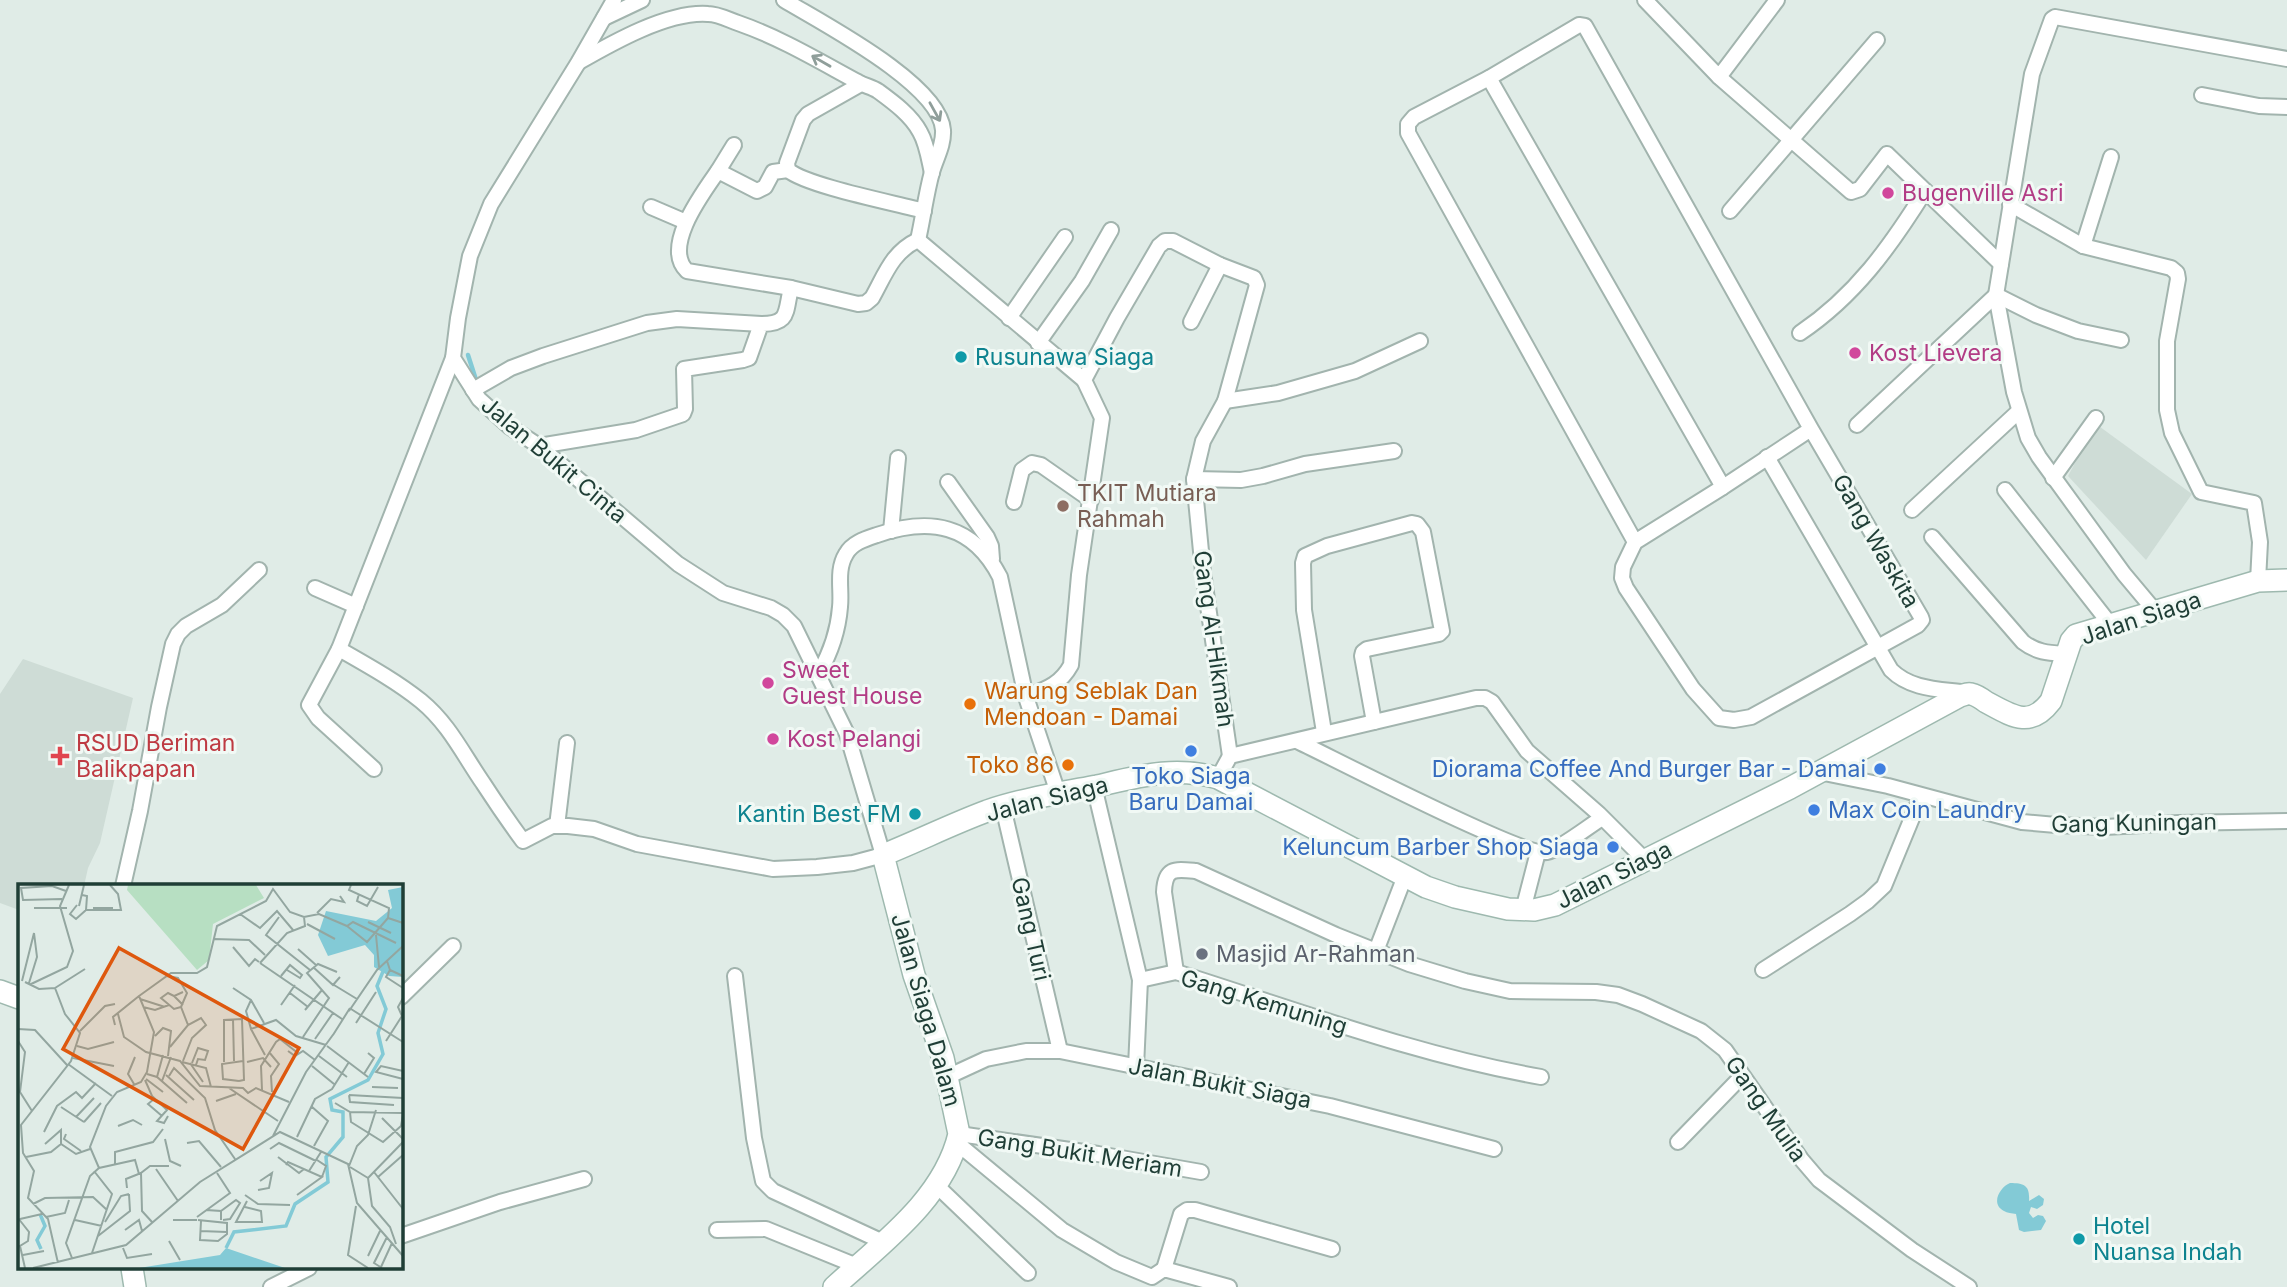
<svg xmlns="http://www.w3.org/2000/svg" width="2287" height="1287" font-family="Inter,sans-serif">
	<style>
		.built { fill: #cedcd6 }
		.water { fill: #83cad6 }
		.lines { fill: none; stroke-linecap: round; stroke-linejoin: round }
		.stream { stroke: #83cad6; stroke-width: 4.5 }
		.street-casing { stroke: #a2b4ae; stroke-width: 18 }
		.secondary-casing { stroke: #9eb9af; stroke-width: 24 }
		.street { stroke: #fff; stroke-width: 14 }
		.secondary { stroke: #fff; stroke-width: 21 }
		.oneway { stroke: #8f9e9a }
		.hotel-dot { fill: #d1479c; stroke: #f1f9f5; stroke-width: 2.5 }
		.culture-dot { fill: #0f9aa8; stroke: #f1f9f5; stroke-width: 2.5 }
		.education-dot { fill: #8d6e63; stroke: #f1f9f5; stroke-width: 2.5 }
		.food-dot { fill: #e8710a; stroke: #f1f9f5; stroke-width: 2.5 }
		.shop-dot { fill: #3f7fe0; stroke: #f1f9f5; stroke-width: 2.5 }
		.health-dot { fill: #e0444e; stroke: #f1f9f5; stroke-width: 2.5 }
		.worship-dot { fill: #6b7280; stroke: #f1f9f5; stroke-width: 2.5 }
		.labels { text-anchor: middle; stroke-width: 6; stroke-linejoin: round; paint-order: stroke }
		.hotel-label { font-size: 23px; fill: #b23c85; stroke: #f1f9f5; text-anchor: start }
		.culture-label { font-size: 23px; fill: #0d838f; stroke: #f1f9f5; text-anchor: start }
		.street-label { font-size: 23px; fill: #1f3e36; stroke: #f1f9f5 }
		.education-label { font-size: 23px; fill: #785e54; stroke: #f1f9f5; text-anchor: start }
		.food-label { font-size: 23px; fill: #c56008; stroke: #f1f9f5; text-anchor: start }
		.health-label { font-size: 23px; fill: #be3a42; stroke: #f1f9f5; text-anchor: start }
		.shop-label { font-size: 23px; fill: #366cbe; stroke: #f1f9f5; text-anchor: end }
		.worship-label { font-size: 23px; fill: #5b616d; stroke: #f1f9f5; text-anchor: start }
		.inset-river { fill: none; stroke: #83cad6; stroke-width: 3.5 }
		.inset-road { fill: none; stroke: #93a6a0; stroke-width: 2 }
		.view { fill: #de580e; fill-opacity: 0.15; stroke: #de580e; stroke-width: 3.5 }
		.inset-edge { fill: none; stroke: #1f3e36; stroke-width: 3.5 }
	</style>
	<rect width="100%" height="100%" fill="#e0ece7"/>
	<!-- built -->
	<g class="built">
		<path d="M2096,424L2192,494L2146,560L2068,476Z"/>
		<path d="M23,659L133,698L100,843L88,868L84,886H19V910L0,903V694Z"/>
	</g>
	<!-- water -->
	<path class="water" d="M2010,1183C2025,1183 2030,1186 2029,1201L2039,1195L2044,1199L2043,1205L2037,1209L2031,1207L2029,1213L2033,1218L2038,1215L2043,1216L2046,1221L2041,1230L2024,1232L2019,1230L2016,1214C2012,1213 2007,1213 2004,1211C1990,1204 2000,1187 2010,1183Z"/>
	<g class="lines">
		<!-- stream -->
		<path class="stream" d="M468,355L477,383"/>
		<!-- street casing -->
		<g class="street-casing">
			<g id="street">
				<path d="M784,0C822,23 940,84 943,130C944,145 936,158 932,172C926,194 923,218 918,240"/>
				<path d="M1645,0L1719,77L1777,0"/>
				<path d="M604,18L642,0"/>
				<path d="M579,62C612,43 668,11 708,14C718,14 729,20 738,23C781,38 819,61 858,82C865,86 872,87 878,91C893,102 911,115 920,132C927,144 929,160 932,173"/>
				<path d="M1719,77L1851,192L1860,189L1887,154L2001,264"/>
				<path d="M1489,78L1723,487"/>
				<path d="M861,84L808,114L803,120L787,163L788,170C807,186 895,203 924,211"/>
				<path d="M2202,95L2259,106L2287,107"/>
				<path d="M788,170L773,172L765,187L757,191L718,171C702,194 662,247 687,271L791,288L858,304L866,303L872,298C885,275 892,252 918,240L1084,380"/>
				<path d="M718,171L734,145"/>
				<path d="M2010,204L2083,246L2171,268L2177,273L2178,279L2167,341V410L2172,433L2201,492L2254,503L2260,542L2258,581"/>
				<path d="M651,207L686,222"/>
				<path d="M1730,211L1877,40"/>
				<path d="M2083,246L2111,157"/>
				<path d="M1009,318L1065,237"/>
				<path d="M1191,322L1220,265"/>
				<path d="M1800,333C1855,296 1890,247 1925,191"/>
				<path d="M1038,343L1082,281L1111,230"/>
				<path d="M473,390L511,368L543,356L647,323L677,319L761,324"/>
				<path d="M1225,401L1278,393L1355,371L1420,341"/>
				<path d="M1857,425L1996,295L2036,315L2078,331L2121,340"/>
				<path d="M539,446L636,430L683,414L685,409L684,369L743,360L749,358L761,324C790,324 785,312 791,288"/>
				<path d="M1767,457L1891,670C1911,690 1940,689 1967,693"/>
				<path d="M2053,478L2096,418"/>
				<path d="M1194,479L1241,480L1263,476L1305,464L1394,451"/>
				<path d="M948,482L987,537L991,546L992,559"/>
				<path d="M2005,490L2110,624"/>
				<path d="M1014,502L1022,470L1032,463L1041,465L1091,500"/>
				<path d="M1912,510L2019,411"/>
				<path d="M891,531L898,458"/>
				<path d="M1932,537L2023,642C2037,653 2050,653 2066,654"/>
				<path d="M1635,542L1408,133V124L1414,117L1489,78L1579,25L1585,26L1811,429L1921,617L1922,620L1918,625L1751,717L1734,720L1719,718L1693,689L1626,588L1622,578L1623,567L1635,542L1723,487L1811,429"/>
				<path d="M315,588L356,606"/>
				<path d="M2155,611L2124,574L2039,457L2028,438L2014,392L1996,295L2032,74L2052,19L2055,17L2287,59"/>
				<path d="M339,649C367,665 396,681 421,701C449,724 463,754 483,783C496,803 509,822 523,841L552,826H568L594,829L637,844L773,869L817,867L853,863L883,855L847,734L794,626L783,615L771,608L723,593L678,564L539,446L510,427L479,399L453,358L458,318L470,256L491,204L578,63L614,0"/>
				<path d="M819,673C831,652 838,632 840,607C842,590 836,570 846,554C852,543 865,539 877,535C930,517 973,524 1000,577L1026,697L1058,793"/>
				<path d="M1026,697C1046,689 1060,685 1071,665L1079,575L1102,418L1084,380L1117,318L1159,246L1165,241H1173L1220,265L1254,278L1257,285L1225,401L1203,441L1194,479L1203,572L1230,756"/>
				<path d="M1324,732L1304,610L1303,563L1305,556L1327,546L1412,523L1417,524L1423,532L1442,631L1439,634L1367,649L1363,652L1362,656L1374,722"/>
				<path d="M1297,741C1331,757 1525,858 1547,852C1560,849 1589,826 1602,818"/>
				<path d="M374,769L318,718L309,705L339,649L453,358"/>
				<path d="M1819,772L1888,786L2022,822L2056,825L2105,827L2179,823L2287,821"/>
				<path d="M1218,778L1230,756L1476,698H1485L1492,702L1527,751L1599,814L1646,861"/>
				<path d="M1094,786L1140,980L1136,1067"/>
				<path d="M1003,807L1060,1051"/>
				<path d="M557,826L567,743"/>
				<path d="M123,886L140,811L159,707L173,644L178,634L186,626L222,605L259,570"/>
				<path d="M1523,910L1538,852"/>
				<path d="M1376,951L1405,876"/>
				<path d="M1763,970L1850,914L1868,901L1884,886L1921,796"/>
				<path d="M1176,972L1164,892C1165,867 1175,869 1196,871L1336,935L1409,964L1465,981L1510,991L1596,992L1618,995L1642,1004L1701,1031L1725,1050L1801,1159L1819,1180L1912,1250L1969,1287"/>
				<path d="M735,976L754,1138L763,1181L773,1191L883,1242"/>
				<path d="M1140,980L1176,972C1297,1010 1416,1055 1541,1077"/>
				<path d="M401,997L453,946"/>
				<path d="M947,1077L986,1059L1026,1051H1060L1330,1106L1494,1149"/>
				<path d="M959,1134L1098,1154L1201,1172"/>
				<path d="M1678,1142L1742,1076"/>
				<path d="M957,1143L1062,1230L1116,1262L1152,1277L1164,1269L1229,1287"/>
				<path d="M936,1185L1028,1273"/>
				<path d="M717,1230L766,1229L857,1266"/>
				<path d="M401,1236L500,1202L584,1179"/>
				<path d="M1164,1269L1181,1214L1187,1210H1195L1332,1249"/>
				<path d="M271,1287L309,1268"/>
			</g>
		</g>
		<!-- secondary casing -->
		<g class="secondary-casing">
			<g id="secondary">
				<path d="M0,991L19,998"/>
				<path d="M132,1268L135,1287"/>
				<path d="M834,1287C881,1244 944,1199 959,1134L943,1058L914,975L883,855C918,841 952,824 987,811C1022,799 1060,793 1097,786C1140,776 1174,766 1218,778L1426,887L1455,897L1508,909L1534,910L1555,905L1790,788L1960,696C1964,695 1967,693 1971,694C1976,695 1982,699 1986,702C2012,716 2030,729 2051,701L2071,641L2076,635L2258,581L2287,580"/>
			</g>
		</g>
		<!-- street -->
		<use href="#street" class="street"/>
		<!-- secondary -->
		<use href="#secondary" class="secondary"/>
	</g>
	<!-- one-way arrows -->
	<defs><path id="oneway-shaft" d="M-6 0H5M1.5-3L5.5 0L1.5 3" fill="none" stroke-width="1.6" stroke-linecap="round" stroke-linejoin="round" transform="scale(1.75)"/></defs>
	<g class="oneway">
		<use href="#oneway-shaft" transform="translate(821 61) rotate(-150)"/>
		<use href="#oneway-shaft" transform="translate(935 112) rotate(61)"/>
	</g>
	<!-- markers -->
	<g class="hotel-dot">
		<circle cx="1888" cy="193" r="7"/>
		<circle cx="1855" cy="353" r="7"/>
		<circle cx="768" cy="683" r="7"/>
		<circle cx="773" cy="739" r="7"/>
	</g>
	<g class="culture-dot">
		<circle cx="961" cy="357" r="7"/>
		<circle cx="915" cy="814" r="7"/>
		<circle cx="2079" cy="1239" r="7"/>
	</g>
	<circle class="education-dot" cx="1063" cy="506" r="7"/>
	<g class="food-dot">
		<circle cx="970" cy="704" r="7"/>
		<circle cx="1068" cy="765" r="7"/>
	</g>
	<g class="shop-dot">
		<circle cx="1191" cy="751" r="7"/>
		<circle cx="1880" cy="769" r="7"/>
		<circle cx="1814" cy="810" r="7"/>
		<circle cx="1613" cy="847" r="7"/>
	</g>
	<path class="health-dot" d="M56.5 745.5h7v7h7v7h-7v7h-7v-7h-7v-7h7z"/>
	<circle class="worship-dot" cx="1202" cy="954" r="7"/>
	<g class="labels">
		<!-- hotel labels -->
		<g class="hotel-label">
			<text x="1902" y="201">Bugenville Asri</text>
			<text x="1869" y="361">Kost Lievera</text>
			<text x="782" y="678">Sweet<tspan x="782" dy="26">Guest House</tspan></text>
			<text x="787" y="747">Kost Pelangi</text>
		</g>
		<!-- culture labels -->
		<g class="culture-label">
			<text x="975" y="365">Rusunawa Siaga</text>
			<text x="901" y="822" text-anchor="end">Kantin Best FM</text>
			<text x="2093" y="1234">Hotel<tspan x="2093" dy="26">Nuansa Indah</tspan></text>
		</g>
		<!-- street labels -->
		<g class="street-label">
			<text transform="translate(554 460) rotate(40)" y="8">Jalan Bukit Cinta</text>
			<text transform="translate(1876 541) rotate(60)" y="8">Gang Waskita</text>
			<text transform="translate(2141 618) rotate(-18)" y="8">Jalan Siaga</text>
			<text transform="translate(1214 639) rotate(82)" y="8">Gang Al-Hikmah</text>
			<text transform="translate(1047 799) rotate(-14)" y="8">Jalan Siaga</text>
			<text transform="translate(2134 823) rotate(-1)" y="8">Gang Kuningan</text>
			<text transform="translate(1614 875) rotate(-26)" y="8">Jalan Siaga</text>
			<text transform="translate(1031 929) rotate(77)" y="8">Gang Turi</text>
			<text transform="translate(1264 1002) rotate(17)" y="8">Gang Kemuning</text>
			<text transform="translate(926 1010) rotate(74)" y="8">Jalan Siaga Dalam</text>
			<text transform="translate(1220 1083) rotate(11)" y="8">Jalan Bukit Siaga</text>
			<text transform="translate(1766 1109) rotate(55)" y="8">Gang Mulia</text>
			<text transform="translate(1080 1153) rotate(9)" y="8">Gang Bukit Meriam</text>
		</g>
		<!-- education labels -->
		<g class="education-label">
			<text x="1077" y="501">TKIT Mutiara<tspan x="1077" dy="26">Rahmah</tspan></text>
		</g>
		<!-- food labels -->
		<g class="food-label">
			<text x="984" y="699">Warung Seblak Dan<tspan x="984" dy="26">Mendoan - Damai</tspan></text>
			<text x="1054" y="773" text-anchor="end">Toko 86</text>
		</g>
		<!-- health labels -->
		<g class="health-label">
			<text x="76" y="751">RSUD Beriman<tspan x="76" dy="26">Balikpapan</tspan></text>
		</g>
		<!-- shop labels -->
		<g class="shop-label">
			<text x="1866" y="777">Diorama Coffee And Burger Bar - Damai</text>
			<text x="1191" y="784" text-anchor="middle">Toko Siaga<tspan x="1191" dy="26">Baru Damai</tspan></text>
			<text x="1828" y="818" text-anchor="start">Max Coin Laundry</text>
			<text x="1599" y="855">Keluncum Barber Shop Siaga</text>
		</g>
		<!-- worship labels -->
		<g class="worship-label">
			<text x="1216" y="962">Masjid Ar-Rahman</text>
		</g>
	</g>
	<!-- overview -->
	<g transform="translate(18 884)">
		<rect width="385" height="385" fill="#e0ece7"/>
		<path d="M110,1H238L246,14L195,40L191,76L179,86L109,6Z" fill="#b7dfc2"/>
		<path d="M385,3V93L371,92L356,83V71L347,61L310,72L300,51L308,27L358,37L374,24L370,6ZM208,364L267,384H121L202,371Z" fill="#83cad6"/>
		<path class="inset-river" d="M22,330L27,342L19,356L23,365M208,364L216,348L268,342L277,320L310,298L308,273L325,253V228L314,226L312,215L350,196L365,170L360,149L368,125L359,102L366,85"/>
		<path class="inset-road" d="M333,1L331,6L371,24L370,34M341,10L339,17L349,22L360,3M44,15L5,16L3,4L34,2L48,7M59,21L52,30L58,35L68,26L69,12L64,11M61,22L66,1M16,24H49M68,26H103L100,10L92,1M76,27V24H95M299,29L313,15L326,18L322,12M222,30L242,44L259,27L275,46M261,33L248,51L292,86M350,38L373,49M289,40L317,55M329,42L349,58L370,34L385,39M358,51L361,83M195,55L231,56L247,71M215,63L231,82L237,75L241,78M280,65L298,81M369,77L372,86L385,92M242,79L324,135M242,79L269,49L287,42L286,33M295,83L315,101L322,93M372,86L368,93L385,104M149,92L160,94L169,109L163,123M263,92L272,81L284,91L282,94L269,86M4,97L16,49L19,73L11,99M7,98L21,105L37,104L47,130L62,149L53,177L3,241L5,269L16,287L10,314L30,335L40,379M11,101L49,83L55,67L42,22L51,1M316,101L339,115M37,104L67,85M215,104L233,116L246,139M272,109L290,123M156,112L150,109L143,114L156,125L163,123L170,141M122,115L147,123M233,116L228,127L233,145L258,136L278,152L308,161M165,121L156,112L165,108M263,121L277,101M125,123L137,126L151,121M333,125L385,158M287,126L304,106M331,127L359,86L385,62M100,130L106,153L128,168L162,177L182,202L225,204L230,209L238,204L271,218M215,135L216,177M338,139L358,108M97,141L95,133L121,112M0,145L17,146L49,181M233,145L247,171M62,147L87,122L97,120M315,151L332,124M137,152L145,144L153,147L150,172M285,153L311,114L289,89L300,80L319,88M297,155L315,129M0,157L7,168L2,208L14,227M368,157L384,132L380,123L385,114M59,162L70,165L96,158M309,162L350,193M152,163L170,141L183,134L188,141L174,154L165,177M270,167L277,172L285,167L297,176M251,168L261,180L253,192L254,208M301,172L329,193M55,174L96,182M164,178L188,184L193,203M206,178V136L224,135L226,196L221,197M229,178L245,174L253,183M172,179L185,198M174,179L180,164L190,167L187,176L180,175L178,181M50,180L94,212M294,182L316,200M385,187L363,182L358,188L385,195M129,190L139,193L169,219M346,190L356,174L350,169M148,191L176,216M151,192L156,184L187,214L197,246L217,275M139,193L145,171M128,195L145,208M127,196L134,212L149,226L139,237L146,239L150,232M144,197L153,173M221,197L205,195L204,180L225,177M116,200L110,190L117,173M354,203L380,204M211,204L260,237M244,206L243,182L258,158L262,155L281,170M331,211L385,214M331,211L332,218L376,221M136,215L130,220L144,232M198,217L218,210M317,219L332,228L385,229M293,222L310,237L296,262M43,223L66,238M332,228L333,238L365,258L383,242L385,231M58,233L76,214M364,234L385,255M66,238L83,219M100,242L115,236L124,241M26,248L39,222L58,208L64,214L78,199M48,250L46,255L63,267M255,252L288,188L317,148M279,253L297,215L314,205L331,178M147,255L152,277L163,282M169,259L181,257L203,283M27,260L43,246V260M252,265L261,259L298,277M8,273L33,268L43,260L58,270L72,265M260,273L281,289L286,285M299,276L308,282L304,293M97,281V268L135,258L145,245M268,281L270,278L304,293L279,311M331,282L339,262L350,251L358,226M332,283L350,294L354,322L372,343L378,360M81,284L72,263L88,222L99,208L123,198L129,188L136,148L121,112L153,89H179L189,83L199,42L248,17L255,5L272,28L286,33L301,30L329,42L335,38L378,59M138,285L160,317M291,287L303,268M356,288L385,325M360,293L385,271M350,294L385,258M109,304L108,295L123,289M240,306L251,304L254,289L242,297M227,311L240,320L272,321M15,320L27,314L75,313L89,326M338,322L330,371L350,384M227,323L243,327L244,338H218L229,317M188,326L203,327V336M203,327L218,316L222,319L212,335L205,336M28,333L47,329L51,316M179,333L212,309L199,289M0,334L11,348L10,357L2,362L7,384M2,335L24,330M57,336L84,342M155,336H179M180,336L209,339V350L200,357L182,356L183,337M87,338L103,312L111,310M134,338L124,327L123,289L132,282H151M107,346L121,336L124,347M182,347L209,348M80,352L112,327L111,310M151,357L162,376M105,364L109,374L134,370M74,369L94,310L76,287M5,371L26,367M350,372L362,347M54,374L48,359L72,292L81,284L117,276L121,290M363,383L374,359M15,384L108,361L182,298L262,248L330,280L339,319L385,372M364,384L356,379L369,353"/>
		<path class="view" d="M101,64L281,164L225,265L45,165Z"/>
		<rect width="385" height="385" class="inset-edge"/>
	</g>
</svg>
